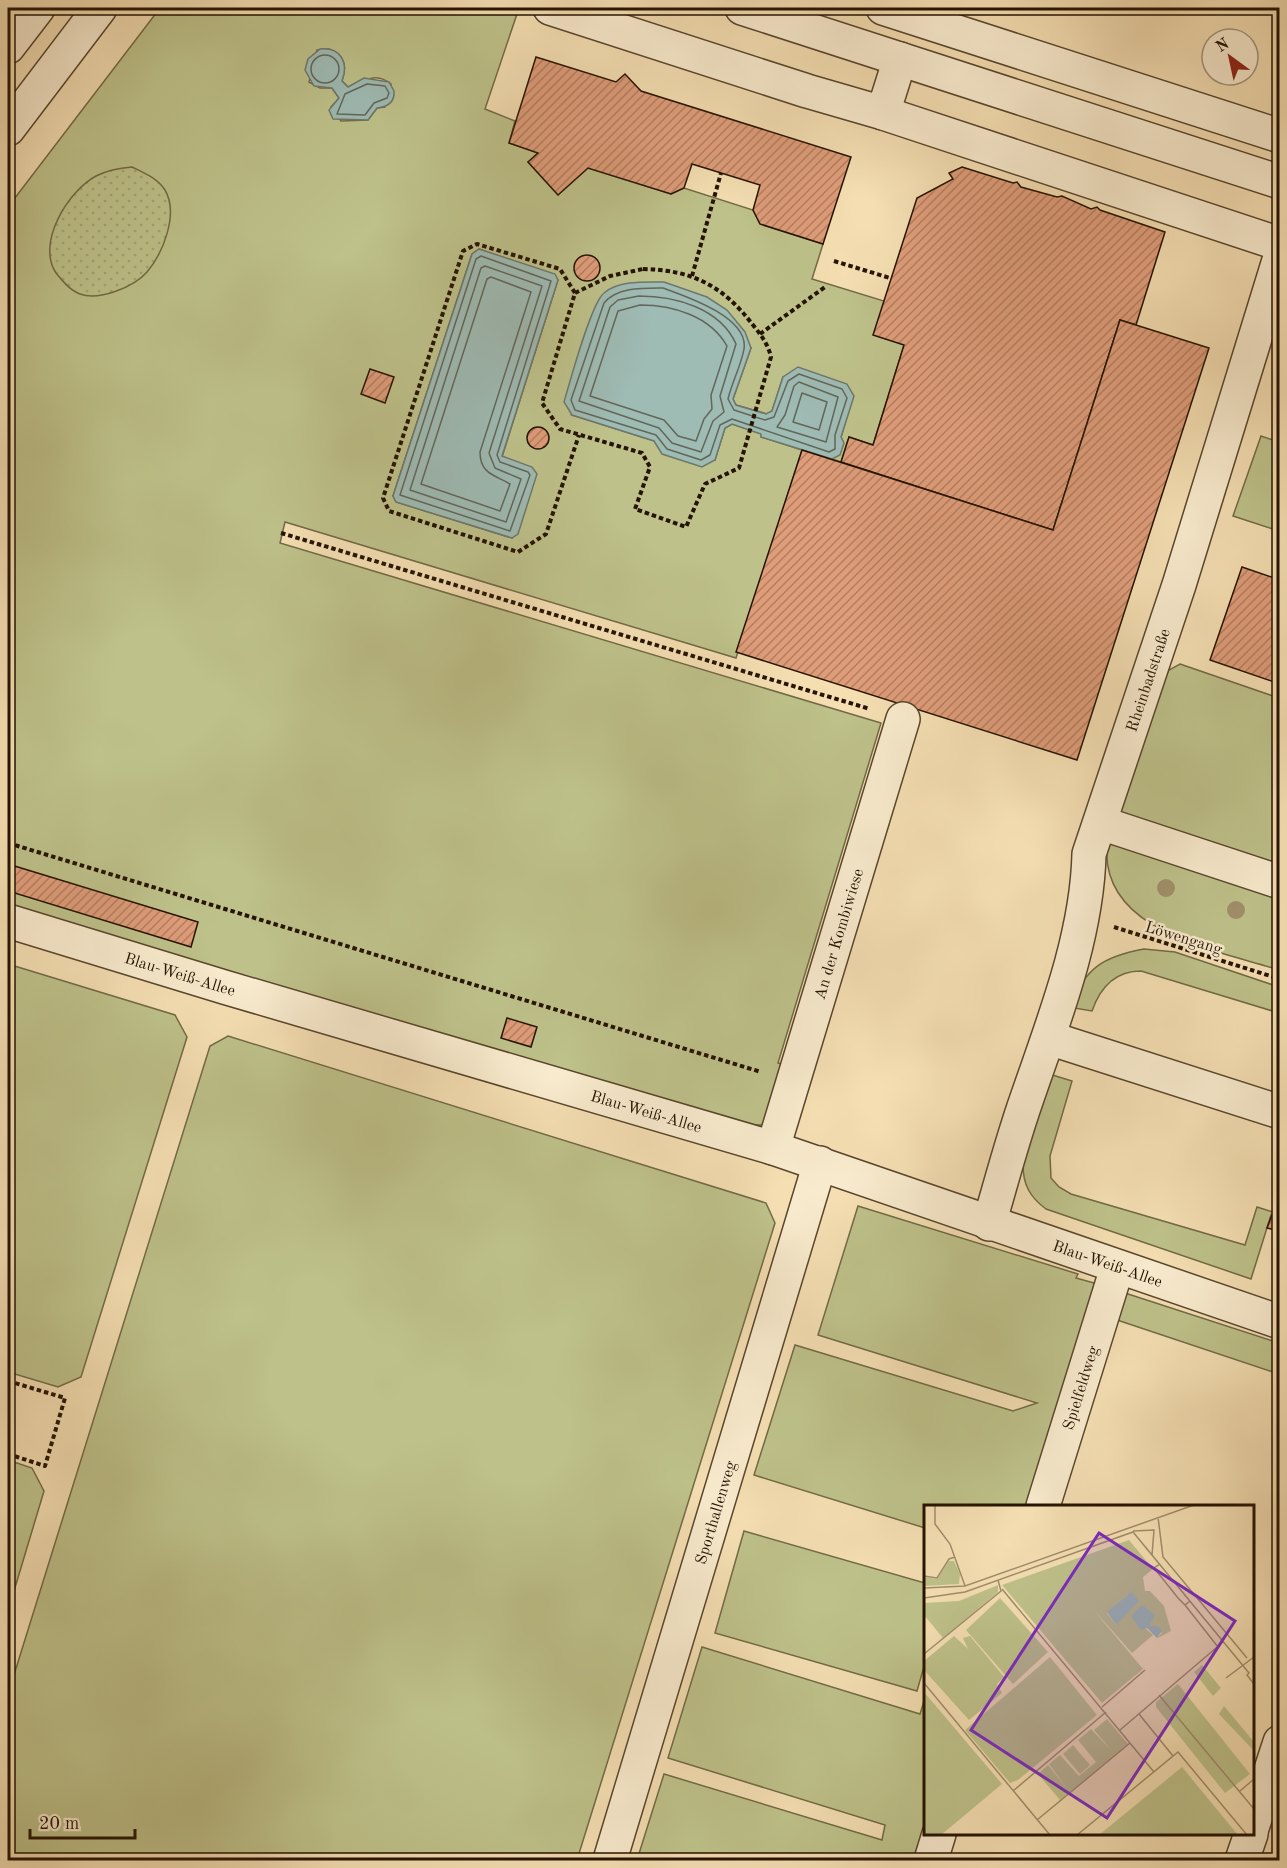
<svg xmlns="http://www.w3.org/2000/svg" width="1287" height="1868" font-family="'Old Standard TT',serif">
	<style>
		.green { fill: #bec18a; stroke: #726a45; stroke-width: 1.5; fill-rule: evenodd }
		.park { fill: url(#park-dots); stroke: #726a45; stroke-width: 1.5 }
		.water { fill: #9ebbb4; stroke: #6e786c; stroke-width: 1.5 }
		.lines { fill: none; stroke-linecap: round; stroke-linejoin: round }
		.shore { stroke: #62675a; stroke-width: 1.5 }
		.building { fill: url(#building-hatch); stroke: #251300; stroke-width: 1.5 }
		.minor-casing { stroke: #59462c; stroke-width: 36 }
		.path { stroke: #251300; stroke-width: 4; stroke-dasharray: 4.5 3; stroke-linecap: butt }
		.minor { stroke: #f8eacd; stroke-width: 33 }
		.tree { fill: #a0906a }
		.labels { text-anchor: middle; stroke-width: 5; stroke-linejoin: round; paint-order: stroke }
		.street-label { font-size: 16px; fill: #251300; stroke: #f8eacd }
		.inset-road { fill: none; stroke: #a18d6b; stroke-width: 1.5 }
		.view { fill: #7b2cbf; fill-opacity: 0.15; stroke: #7b2cbf; stroke-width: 3 }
		.inset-edge { fill: none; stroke: #251300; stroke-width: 3 }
	</style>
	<defs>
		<pattern id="park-dots" width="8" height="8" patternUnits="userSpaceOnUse" patternTransform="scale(1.5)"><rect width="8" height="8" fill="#bec18a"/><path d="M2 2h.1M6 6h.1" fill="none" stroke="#a3a575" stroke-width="1.8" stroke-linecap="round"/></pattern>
		<pattern id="building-hatch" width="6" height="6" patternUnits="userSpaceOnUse" patternTransform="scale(1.5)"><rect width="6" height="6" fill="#de9c79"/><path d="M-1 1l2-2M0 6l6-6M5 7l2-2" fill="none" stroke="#b47e61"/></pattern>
	</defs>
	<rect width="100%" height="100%" fill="#f4deb2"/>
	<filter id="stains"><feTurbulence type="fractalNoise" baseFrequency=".00333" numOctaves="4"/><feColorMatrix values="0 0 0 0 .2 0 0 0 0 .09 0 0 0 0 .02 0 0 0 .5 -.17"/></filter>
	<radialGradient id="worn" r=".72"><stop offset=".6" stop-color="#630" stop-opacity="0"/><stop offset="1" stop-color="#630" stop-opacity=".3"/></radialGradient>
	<!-- green -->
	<g class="green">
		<path d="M160,8H519L485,109L515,121L509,143L538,153L528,162L558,195L588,168L671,194L684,188L753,210L760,224L823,244L812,279L884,301L904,345L873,445L849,437L841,462L832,459L843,442L841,437L853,397L783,377L772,411L767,414L736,405L733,399L751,348L572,415L715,460L725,428L732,424L762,434L761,437L802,450L736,658L285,522L280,543L881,723L778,1063L789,1066L771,1117L761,1125H747L8,906V207ZM329,49C345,55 347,66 342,81L348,87C364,83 374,70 391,84L385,107L377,108L368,120L341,121L331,107L339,98L332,88H320L309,82L317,50ZM479,249L558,280L502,457L512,538L396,502L393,496L472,254Z"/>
		<path d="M1261,436L1279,442V531L1233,516Z"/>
		<path d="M1180,664L1279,698V970C1217,950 1101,932 1107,847L1156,690L1169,670Z"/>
		<path d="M1144,949L1175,952L1279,987V1013L1141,971C1115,971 1100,988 1092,1011L1068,1007C1087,968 1101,957 1144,949Z"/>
		<path d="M8,964L175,1015L187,1037L81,1377L58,1387L8,1372Z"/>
		<path d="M228,1036L766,1203L775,1223L577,1860H8V1694L210,1046Z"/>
		<path d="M1046,1073L1072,1081L1050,1156L1051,1178L1059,1187L1071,1194L1245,1245L1257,1207L1279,1214V1217L1271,1215L1251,1279L1046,1209C1030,1197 1023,1185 1023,1165Z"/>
		<path d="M858,1206L1078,1274L1076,1278L1105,1286L1035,1506H926L925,1528L754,1475L795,1345L1013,1411L1037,1403L818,1335Z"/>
		<path d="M1125,1293L1279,1343V1374L1117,1320Z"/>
		<path d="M8,1460L32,1468L44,1491L8,1611Z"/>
		<path d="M744,1531L925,1583V1663L917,1691L715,1633Z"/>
		<path d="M702,1647L920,1714L925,1698L926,1834L921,1860H637L664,1774L882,1840L885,1825L668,1758Z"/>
	</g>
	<!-- park -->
	<path class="park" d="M132,167C144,173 157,178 165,190C179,214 163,253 147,272C134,287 99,301 80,294C70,291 62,280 56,273C36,243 68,191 96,176C108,170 119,168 132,167Z"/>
	<!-- water -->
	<g class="water">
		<path d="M320,49C341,47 349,63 342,81L348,87L364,78L389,82L394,91C395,103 387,107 377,108L368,120L333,119L329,110L339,98L332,88L314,86L305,70L308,59Z"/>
		<path d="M479,249L555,274L558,280L502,456L532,467L537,474L518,534L512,538L396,502L393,496L472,254Z"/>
		<path d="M664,282L707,297L727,310L745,332L751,348L733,399L736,405L766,414L772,411L783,377L798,367L847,384L854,396L841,437L844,443L840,455L832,459L761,437V434L732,424L725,428L715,460L702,467L662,454L654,441L572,415L564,402C570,382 591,303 604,293C619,280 646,282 664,282Z"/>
	</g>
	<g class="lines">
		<!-- shore -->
		<g class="shore">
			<circle cx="325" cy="69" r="14"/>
			<path d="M367,84L385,86L389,93L387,98L374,103L365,115L337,114L345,94Z"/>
			<path d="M481,256L551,281L497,455L500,462L528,472L530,475L510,531L400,495L476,259Z"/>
			<path d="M485,266L542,286L489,453L495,468L521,479L506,522L410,490L481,268Z"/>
			<path d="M491,277L531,292L480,452C480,474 495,475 510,484L500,511L421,484L487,279Z"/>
			<path d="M663,288C685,296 749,317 744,349C741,366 732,382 728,399L734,410L765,420L774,417L788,381L799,374L842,389L847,398L835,435V449L829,452L732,419L720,425L710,455L701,460L667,449L656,435L575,410L571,400L604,303C617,287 643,288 663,288Z"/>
			<path d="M639,296C675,296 720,308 736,344L720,396L724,412L713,421L701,452L672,443L659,428L579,401L610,307L618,300Z"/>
			<path d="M640,305C673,305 710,316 727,346L711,395L712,409L704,419L696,441L678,436L664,420L590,396L618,311Z"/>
			<path d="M799,382L838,397L826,442L777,427L785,415L794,386Z"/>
			<path d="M802,393L827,402L819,430L793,422Z"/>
		</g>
	</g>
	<!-- building -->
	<g class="building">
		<path d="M536,57L616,82L625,74L641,91L851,157L823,244L760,224L753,210L760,185L692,164L684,188L671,194L588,168L558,195L528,162L538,153L509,143Z"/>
		<path d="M962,167L1013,183L1017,182L1021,187L1057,197L1062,196L1091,209L1097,207L1100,210L1165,232L1136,325L1120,320L1053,530L841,462L849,437L873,445L904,345L873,335L917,198L953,179L949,173Z"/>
		<circle cx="587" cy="268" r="13"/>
		<path d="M1120,320L1209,348L1077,760L736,652L802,450L1053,530Z"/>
		<path d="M370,369L394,377L385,403L361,394Z"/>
		<circle cx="538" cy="438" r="11"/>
		<path d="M1242,567L1280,580V684L1210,660Z"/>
		<path d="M8,864L198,922L191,947L8,891Z"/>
		<path d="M507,1018L537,1027L531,1047L501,1038Z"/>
		<path d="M1272,1215L1280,1217V1231L1267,1228Z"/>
	</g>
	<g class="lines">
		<!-- minor casing -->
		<g class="minor-casing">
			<g id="minor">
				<path d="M550,8L807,91L883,113L900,59"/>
				<path d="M742,8L1280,182"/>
				<path d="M883,8L1280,136"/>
				<path d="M8,47L38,8"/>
				<path d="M883,113L1280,244"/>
				<path d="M8,129L100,8"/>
				<path d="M1101,823L1280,882"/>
				<path id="s1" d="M8,921L224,987L773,1148L1280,1322"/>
				<path d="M1049,1038L1280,1112"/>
				<path id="s2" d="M773,1148L903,719"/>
				<path id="s3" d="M989,1224C1001,1183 1012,1141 1026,1101C1053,1022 1087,938 1089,854L1179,585L1280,257"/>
				<path id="s4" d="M1043,1506L1117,1268"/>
				<path d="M1252,1828L1280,1742"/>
				<path id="s5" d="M610,1860L820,1163"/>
				<path d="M931,1860L939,1834"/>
				<path d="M1242,1860L1251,1834"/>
			</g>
		</g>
		<!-- path -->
		<g class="path">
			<path d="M834,261L890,278"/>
			<path d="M643,269C693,270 723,286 753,325C761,335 768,344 771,357L739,468L705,484L686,527L635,509L650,467L642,453L560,429L542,403L575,293L610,276Z"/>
			<path d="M692,276L721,173"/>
			<path d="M575,293L560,269L477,244L463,251L383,498L389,511L518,552L546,534L579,435"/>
			<path d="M760,334L825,287"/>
			<path d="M281,533L870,709"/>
			<path d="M8,843L761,1072"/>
			<path d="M1114,927L1280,979"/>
			<path d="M8,1381L65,1398L45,1466L8,1454"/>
		</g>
		<!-- minor -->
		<use href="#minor" class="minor"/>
	</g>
	<!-- trees -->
	<g class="tree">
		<circle cx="1166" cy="888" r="9"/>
		<circle cx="1236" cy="910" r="9"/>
	</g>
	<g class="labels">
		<!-- street labels -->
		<g class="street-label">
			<text dy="6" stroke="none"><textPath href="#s3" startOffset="568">Rheinbadstraße</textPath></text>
			<text dy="6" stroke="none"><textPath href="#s2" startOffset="224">An der Kombiwiese</textPath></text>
			<text transform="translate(1184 937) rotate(17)" y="6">Löwengang</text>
			<text dy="6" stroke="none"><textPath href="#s1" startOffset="180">Blau-Weiß-Allee</textPath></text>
			<text dy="6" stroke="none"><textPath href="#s1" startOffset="666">Blau-Weiß-Allee</textPath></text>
			<text dy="6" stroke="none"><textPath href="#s1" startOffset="1152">Blau-Weiß-Allee</textPath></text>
			<text dy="6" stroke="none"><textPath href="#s4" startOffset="124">Spielfeldweg</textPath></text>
			<text dy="6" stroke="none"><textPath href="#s5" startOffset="363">Sporthallenweg</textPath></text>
		</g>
	</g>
	<!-- overview -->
	<g transform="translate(924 1505)">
		<rect width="330" height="330" fill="#f4deb2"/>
		<path d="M205,35L229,64L219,72L221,86H226L240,101L247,126L232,134L238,128L232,121L228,124L207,111L229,130L208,148L168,103L219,164L178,198L78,80ZM215,96L197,110L192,120L183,108ZM25,56H30L36,69L35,79L0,81V72L13,74ZM74,80V87L19,133L0,110V98L35,96ZM76,93L124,147L89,179L42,125ZM30,131L44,144L39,133L46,131L80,172L73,179L78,188L45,215L0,165V156ZM126,152L173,210L94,275L86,278L41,225ZM278,160L297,183L289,191L270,167ZM254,179L326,269L301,288L232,202V197ZM0,187L78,279L17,330H0ZM300,201L330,237V246L295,209ZM183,214L204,239L136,295L114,269L124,260L142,282L125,259L136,250L155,271L172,257L154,235L167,224L188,246L170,225ZM149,240L166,260L156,269L139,249ZM258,262L314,330H175Z" fill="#bec18a" fill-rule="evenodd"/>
		<path d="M208,87L215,96L192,120L183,107ZM218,100L231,110L225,121H234L238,126L233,133L223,123L217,125L207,111Z" fill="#9ebbb4"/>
		<path class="inset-road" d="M11,0V19L26,39L41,81M234,12L239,52L323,153M209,26L230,25L228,50M236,59L230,63L254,93L261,100L266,96M0,71L13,73L25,54L31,52M0,83L41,81L270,0M78,84L230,267M0,93L41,87L209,27L325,168L323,170L330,179M261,100L294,142M0,149L77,86L74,75M302,173L330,152M0,178L126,330M235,190L330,304M178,202L221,165M215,209L249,251M196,225L299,137M89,286L182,207M316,286L330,274M113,315L206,238M153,330L254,247L323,330"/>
		<path class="view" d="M175,28L311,116L183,313L47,225Z"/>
		<rect width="330" height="330" class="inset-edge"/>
	</g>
	<!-- margin -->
	<rect width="1287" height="1868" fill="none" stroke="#f4deb2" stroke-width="30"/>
	<rect x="9" y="9" width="1269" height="1850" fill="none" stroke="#251300" stroke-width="3"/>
	<rect x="15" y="15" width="1257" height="1838" fill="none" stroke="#251300" stroke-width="1.5"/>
	<!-- north arrow -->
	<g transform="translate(1230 57) rotate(327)"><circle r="28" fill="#f8eacd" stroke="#a4947b" stroke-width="1.5"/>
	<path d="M0-4.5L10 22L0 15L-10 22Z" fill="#8f2418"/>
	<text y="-9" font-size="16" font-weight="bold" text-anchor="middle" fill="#251300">N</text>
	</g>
	<!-- scale -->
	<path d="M30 1829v9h105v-9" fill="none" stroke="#251300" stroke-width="3"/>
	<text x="39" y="1829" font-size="18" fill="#251300" stroke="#f8eacd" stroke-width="4.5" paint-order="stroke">20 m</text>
	<rect width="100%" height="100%" filter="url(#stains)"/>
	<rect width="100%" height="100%" fill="url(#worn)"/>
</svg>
